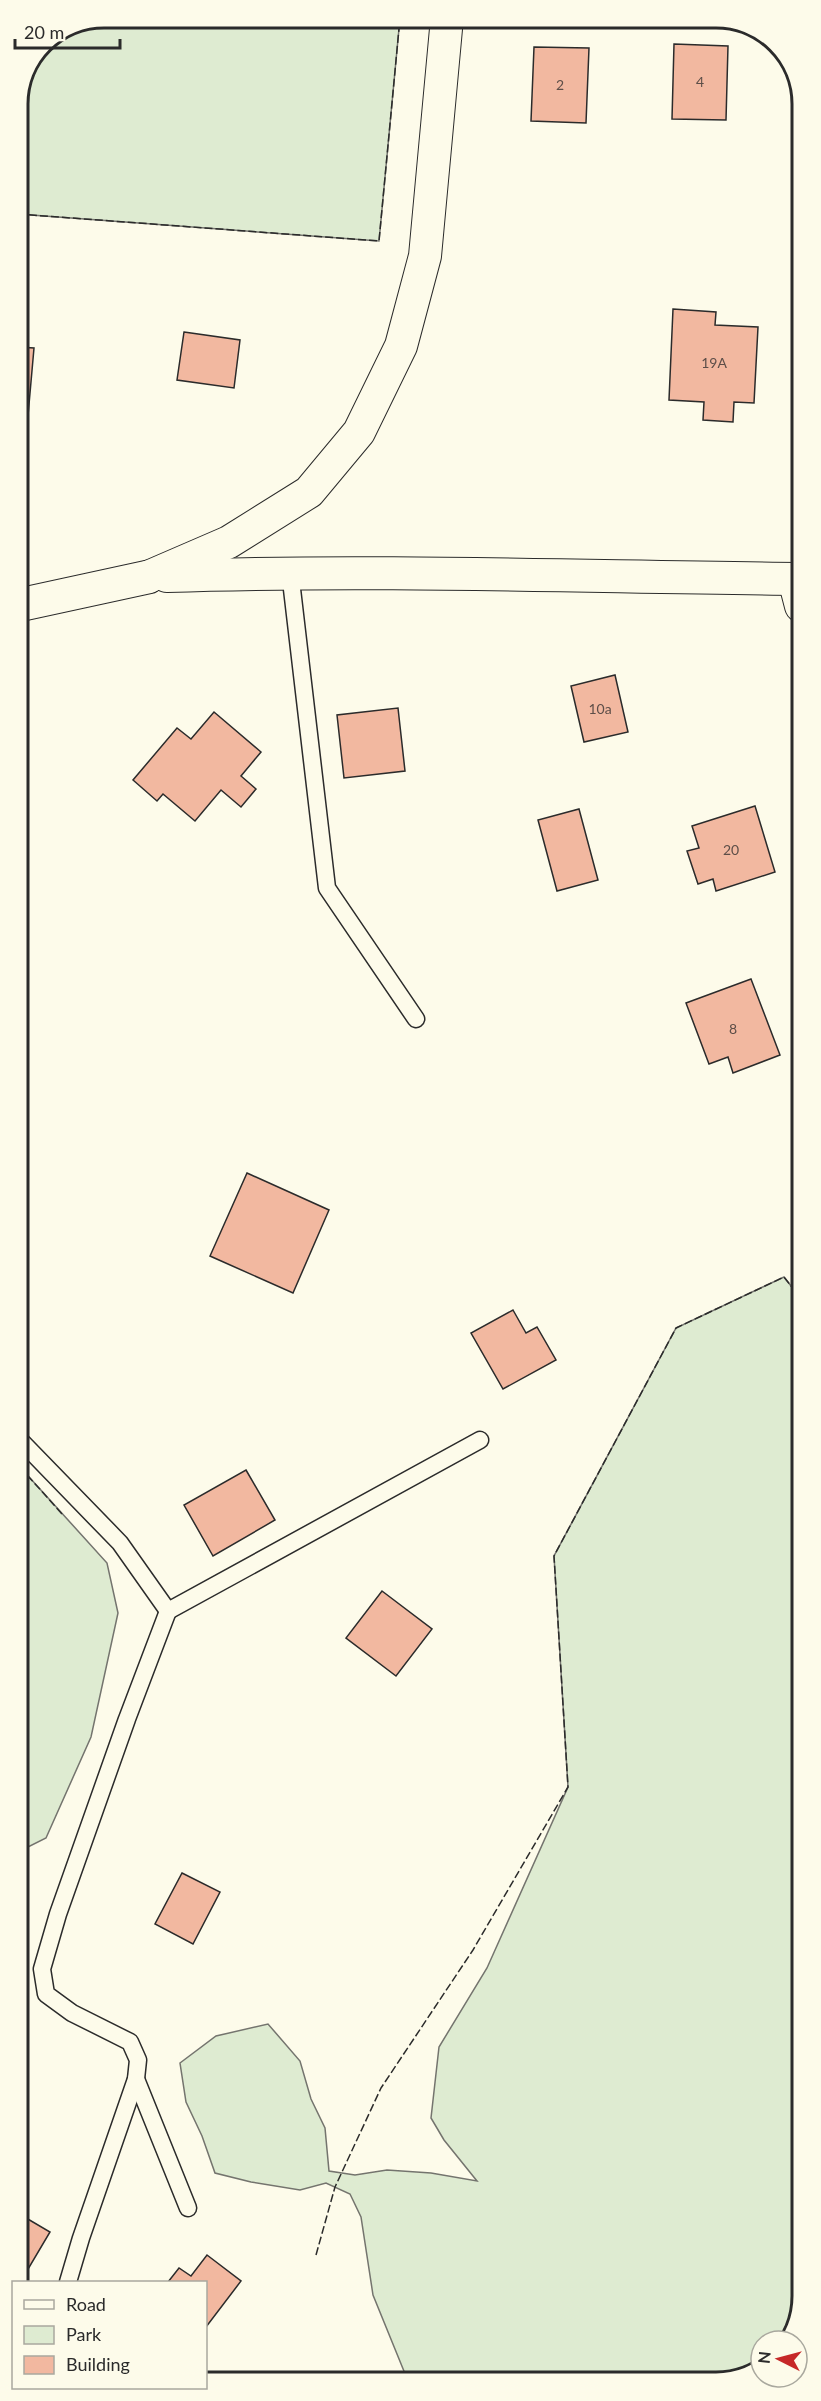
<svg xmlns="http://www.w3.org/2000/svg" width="821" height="2401" font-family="Lato,sans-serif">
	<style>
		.green { fill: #deebd1; stroke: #74746e; stroke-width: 1.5 }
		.building { fill: #f2b8a0; stroke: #2b2b2b; stroke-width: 1.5 }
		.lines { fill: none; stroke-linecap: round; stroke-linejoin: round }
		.service-casing { stroke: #2b2b2b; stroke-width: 19 }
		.minor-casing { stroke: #2b2b2b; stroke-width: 34 }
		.tertiary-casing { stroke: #2b2b2b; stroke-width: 35 }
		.service { stroke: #fdfbea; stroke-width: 16 }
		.minor { stroke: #fdfbea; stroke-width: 32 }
		.tertiary { stroke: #fdfbea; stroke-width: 33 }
		.fence { stroke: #2b2b2b; stroke-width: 1.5; stroke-dasharray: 8 3; stroke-linecap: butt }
		.labels { text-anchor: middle; stroke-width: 4.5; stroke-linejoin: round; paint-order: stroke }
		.number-label { font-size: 14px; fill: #5d4e48 }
		.rim { fill: none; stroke: #2b2b2b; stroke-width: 3 }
	</style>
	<rect width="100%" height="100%" fill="#fdfbea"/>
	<!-- green -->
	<g class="green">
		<path d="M105,18H400L379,241L18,214V100L44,43Z"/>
		<path d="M784,1277L802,1300L803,2296L788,2341H761V2365L739,2380L408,2381L373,2295L361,2217L350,2194L326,2183L300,2190L251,2182L215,2173L202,2136L186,2102L180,2063L216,2036L268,2024L300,2061L311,2099L325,2128L329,2171L355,2175L387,2170L431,2173L477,2181L444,2140L431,2118L439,2047L487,1968L568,1787L554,1556L676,1328Z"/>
		<path d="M20,1467L107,1563L118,1613L91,1737L46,1838L20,1851Z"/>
	</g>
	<!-- building -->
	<g class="building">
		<path d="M674,44L728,46L726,120L672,119Z"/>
		<path d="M534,47L589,48L586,123L531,121Z"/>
		<path d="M673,309L716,312L715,325L758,327L754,403L734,402L733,422L703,420L704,402L669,400Z"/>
		<path d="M184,332L240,340L234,388L177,380Z"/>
		<path d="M18,347L34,348L27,427H19Z"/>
		<path d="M615,675L628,732L584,742L571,686Z"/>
		<path d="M398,708L405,771L344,778L337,715Z"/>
		<path d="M214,712L261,752L241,776L256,789L241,807L221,790L195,821L163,794L157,801L133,780L177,728L191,739Z"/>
		<path d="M755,806L775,872L716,891L713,879L698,884L687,851L699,848L692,826Z"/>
		<path d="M579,809L598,880L557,891L538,820Z"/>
		<path d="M751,979L780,1055L733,1073L728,1057L709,1064L686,1003Z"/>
		<path d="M247,1173L329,1210L293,1293L210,1256Z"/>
		<path d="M513,1310L526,1333L537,1327L556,1360L503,1389L471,1333Z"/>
		<path d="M246,1470L275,1520L213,1556L184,1505Z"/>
		<path d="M382,1591L432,1629L396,1676L346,1638Z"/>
		<path d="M182,1873L220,1892L193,1944L155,1924Z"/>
		<path d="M21,2215L50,2232L21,2281Z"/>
		<path d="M207,2255L241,2281L206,2327V2282H168L179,2268L191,2276Z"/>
	</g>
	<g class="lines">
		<!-- service casing -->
		<g class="service-casing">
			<g id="service">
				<path d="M290,572L327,888L416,1019"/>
				<path d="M20,1440L120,1543L168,1611L480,1440"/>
				<path d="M136,2079L188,2208"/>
				<path d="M68,2282L81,2238L136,2079L138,2060L130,2042L72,2013L46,1994L42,1969L58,1914L127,1719L168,1611"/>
			</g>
		</g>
		<!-- minor casing -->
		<g class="minor-casing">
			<g id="minor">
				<path d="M167,576C378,569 589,577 801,579"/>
				<path d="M148,577L229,542L309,492L359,432L401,346L425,256L447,18"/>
				<path d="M794,579L801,606"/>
			</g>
		</g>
		<!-- tertiary casing -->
		<g class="tertiary-casing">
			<path id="tertiary" d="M19,605L148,577"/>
		</g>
		<!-- service -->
		<use href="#service" class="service"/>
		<!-- minor -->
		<use href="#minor" class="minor"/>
		<!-- tertiary -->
		<use href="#tertiary" class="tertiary"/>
		<!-- fence -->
		<g class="fence">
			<path d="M18,214L379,241L400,18"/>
			<path d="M20,1467L62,1514"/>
			<path d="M316,2255L335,2187L381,2088L473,1950L568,1787L554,1556L676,1328L784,1277L802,1300"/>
		</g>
	</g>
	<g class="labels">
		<!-- number labels -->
		<g class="number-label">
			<text x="700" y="87">4</text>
			<text x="560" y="90">2</text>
			<text x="714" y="368">19А</text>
			<text x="600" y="714">10а</text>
			<text x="731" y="855">20</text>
			<text x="733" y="1034">8</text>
		</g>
	</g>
	<!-- crop -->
	<path d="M0 0H821V2401H0ZM104 28H716A76 76 0 0 1 792 104V2296A76 76 0 0 1 716 2372H104A76 76 0 0 1 28 2296V104A76 76 0 0 1 104 28Z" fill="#fdfbea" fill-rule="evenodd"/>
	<path class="rim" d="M104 28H716A76 76 0 0 1 792 104V2296A76 76 0 0 1 716 2372H104A76 76 0 0 1 28 2296V104A76 76 0 0 1 104 28Z"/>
	<!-- legend -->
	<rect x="12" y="2281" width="195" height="108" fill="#fdfbea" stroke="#a9a89e" stroke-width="1.5"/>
	<rect x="24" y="2300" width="30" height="9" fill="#fdfbea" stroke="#a9a89e" stroke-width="1.5"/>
	<text x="66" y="2311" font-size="18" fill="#2b2b2b">Road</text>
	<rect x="24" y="2326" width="30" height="18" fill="#deebd1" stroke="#a9a89e" stroke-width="1.5"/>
	<text x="66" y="2341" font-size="18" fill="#2b2b2b">Park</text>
	<rect x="24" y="2356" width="30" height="18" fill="#f2b8a0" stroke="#a9a89e" stroke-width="1.5"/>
	<text x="66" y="2371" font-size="18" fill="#2b2b2b">Building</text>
	<!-- north arrow -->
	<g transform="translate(779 2359) rotate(276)"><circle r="28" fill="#fdfbea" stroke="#a9a89e" stroke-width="1.5"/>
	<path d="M0-4.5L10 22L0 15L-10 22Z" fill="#c62828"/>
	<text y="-9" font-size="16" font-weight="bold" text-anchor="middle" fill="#2b2b2b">N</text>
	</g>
	<!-- scale -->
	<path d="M15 39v9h105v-9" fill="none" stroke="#2b2b2b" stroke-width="3"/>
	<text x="24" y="39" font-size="18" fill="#2b2b2b" stroke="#fdfbea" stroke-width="4.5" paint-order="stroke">20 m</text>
</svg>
